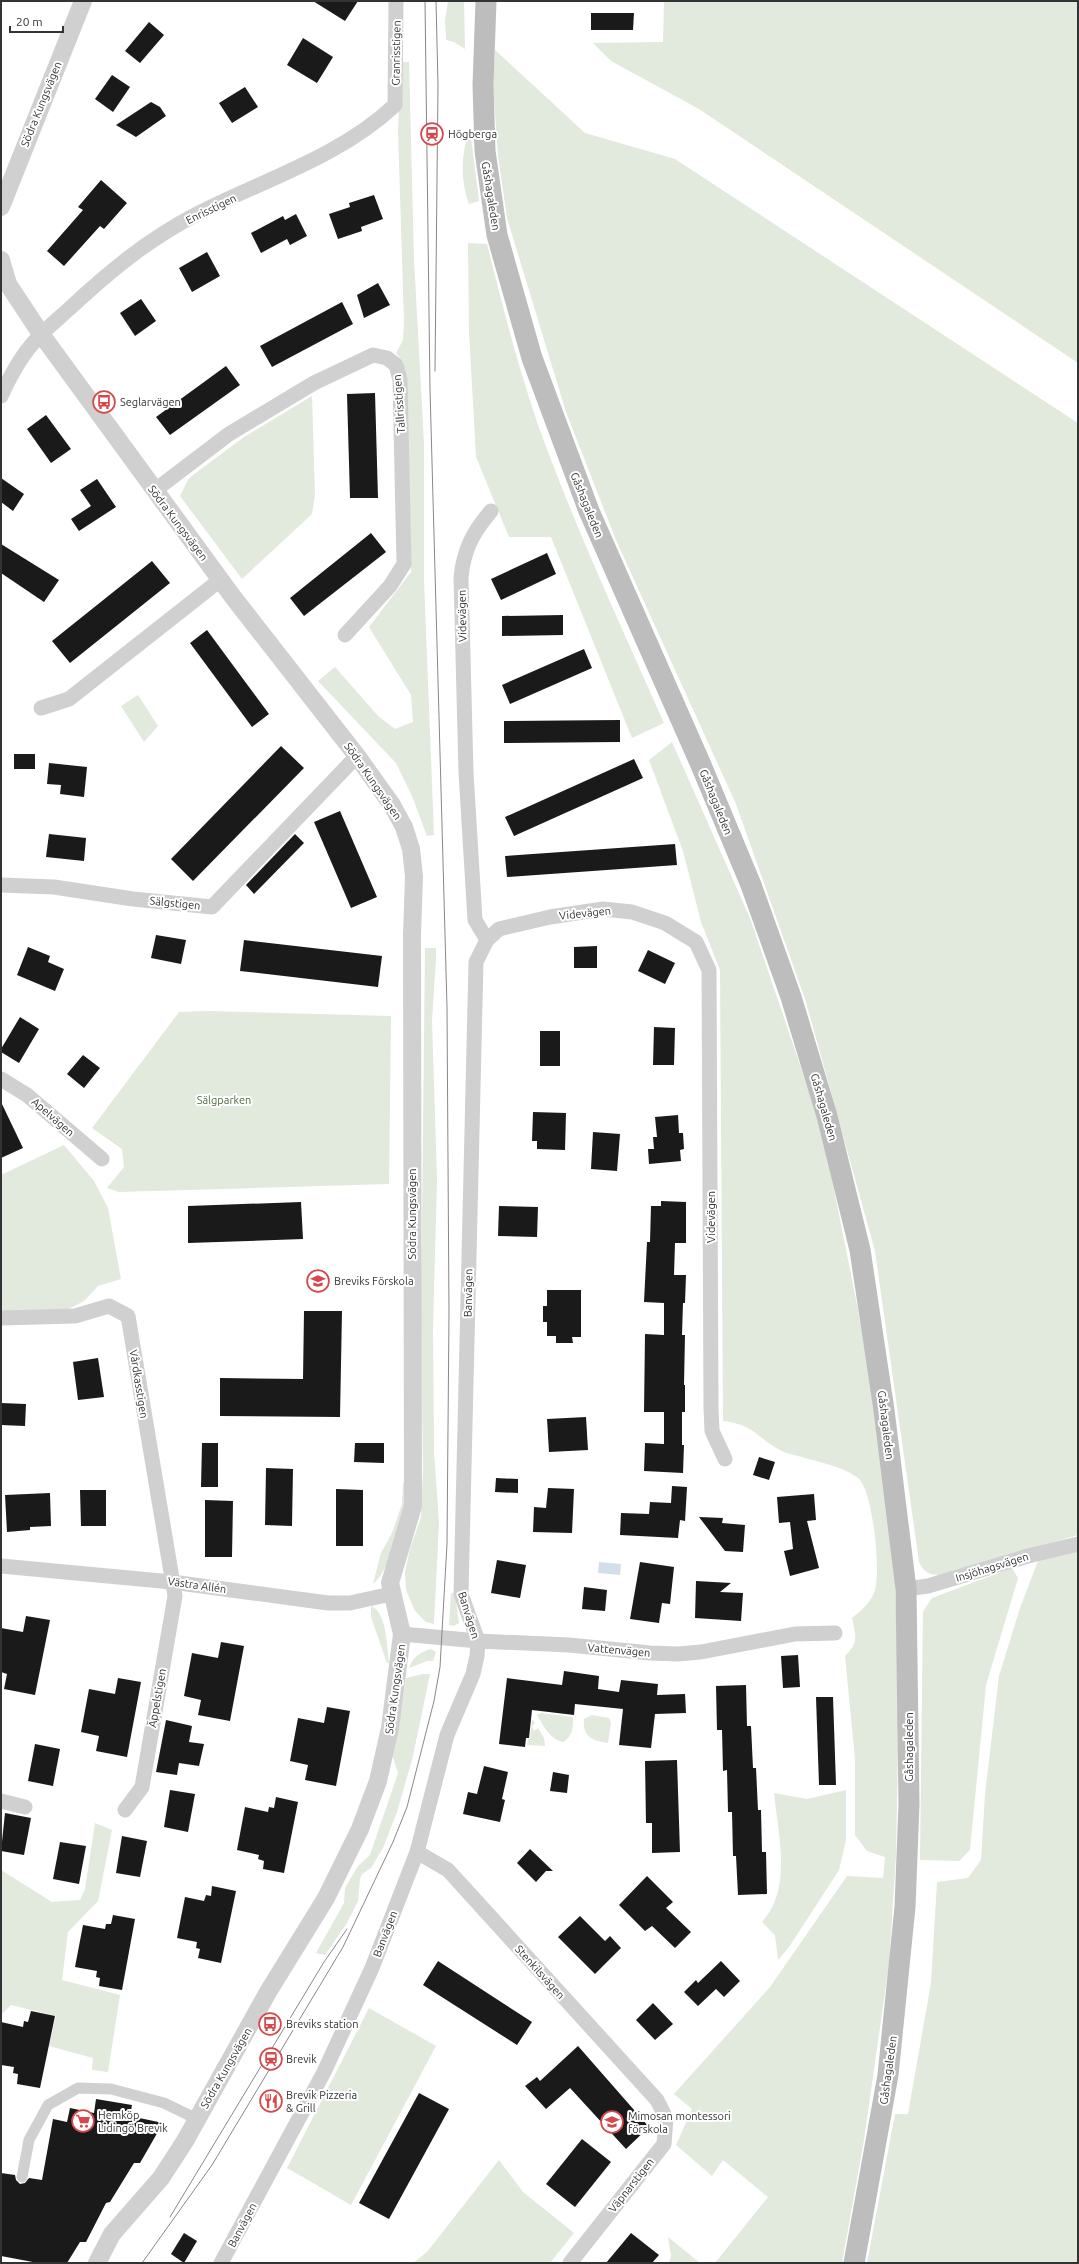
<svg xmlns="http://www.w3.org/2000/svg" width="1079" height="2264" font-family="Ubuntu,sans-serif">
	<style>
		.green { fill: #e2e9dd }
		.water { fill: #d2dfeb }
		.building { fill: #1a1a1a }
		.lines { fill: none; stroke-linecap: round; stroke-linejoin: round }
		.pedestrian { stroke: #d0d0d0; stroke-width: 11 }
		.minor { stroke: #d0d0d0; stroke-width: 15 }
		.tertiary { stroke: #d0d0d0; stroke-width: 18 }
		.secondary { stroke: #bdbdbd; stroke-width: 21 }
		.tram { stroke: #888; stroke-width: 1 }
		.labels { text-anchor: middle; stroke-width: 4; stroke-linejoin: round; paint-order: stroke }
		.street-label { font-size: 11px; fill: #333; stroke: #fff }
		.poi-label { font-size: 11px; fill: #333; stroke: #fff; text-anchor: start }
		.park-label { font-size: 11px; fill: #546b43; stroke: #fff }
	</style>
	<rect width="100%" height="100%" fill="#fff"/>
	<!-- green -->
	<g class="green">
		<path d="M448,1H464L465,49L454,42L446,40L445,20Z"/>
		<path d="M664,1H1078V363L699,109L611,61L593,43L663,42Z"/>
		<path d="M495,50L585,133L675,159L1078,423V1535L942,1575C930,1575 924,1573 919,1562L875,1251L806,1002L736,804L616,540L566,412L507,218L498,156L493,84Z"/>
		<path d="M401,62H409L414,259L424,444V580L434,835L427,836L412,796L396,763L318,681L335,667L378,716L395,729L413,722L411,695L369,627L411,572L407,382L403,362L396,353L403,340L404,322L398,131Z"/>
		<path d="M470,129L479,201L469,204C460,180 461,152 470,129Z"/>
		<path d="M468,243L487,244C502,304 517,363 537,422C574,525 620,624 664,723L632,738L551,537H509L476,457L469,332Z"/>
		<path d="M312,396L315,495L312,514L242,579L180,496L189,478L244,437Z"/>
		<path d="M138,695L158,726L144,742L121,706Z"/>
		<path d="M672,742L750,918L812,1100L830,1169L857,1305L877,1424L894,1558L899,1692L896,1856L889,1964L864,2140L842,2263H715L768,2197L723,2160L712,2176L676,2145L692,2109L674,2094L770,1987L847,1876L883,1878L885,1857L867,1851L855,1835V1759L845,1656C859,1642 856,1636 852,1618C861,1611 869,1604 874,1593C882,1576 873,1489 858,1478C842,1466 818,1462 798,1456C792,1454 784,1453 778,1449C754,1435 754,1425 723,1421L720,970L701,922L683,851L649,760Z"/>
		<path d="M425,948H436V958L432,1021L437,1179L433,1328L434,1451L439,1523L434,1624L426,1622L415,1611L406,1590L405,1572L410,1549L421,1517L423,1469L421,1317Z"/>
		<path d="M209,1011L391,1016L389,1184L119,1192L107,1188L124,1167L122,1149L92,1128L179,1012Z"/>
		<path d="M64,1145L94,1181L108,1208L121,1279L98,1286L84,1301L67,1310L1,1311V1175Z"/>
		<path d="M403,1483H406C405,1493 406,1504 404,1514C401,1532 387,1573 373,1584L381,1553L392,1533L402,1504Z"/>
		<path d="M1078,1549V2263H867L895,2114H908L931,1983L937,1882L968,1878L981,1860L985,1794L999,1676L1020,1608L1039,1558Z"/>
		<path d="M1012,1568L1018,1578L986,1685L970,1850L959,1861L920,1860L923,1612L932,1598Z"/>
		<path d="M451,1593L455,1594L459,1623L454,1626L449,1625Z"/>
		<path d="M371,1606C387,1612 387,1648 389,1663H387L371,1617Z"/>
		<path d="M431,1649L436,1652L433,1661H427L409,1668C413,1657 420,1652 431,1649Z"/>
		<path d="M423,1674H430L413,1756L397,1812L383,1848L371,1868L362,1874L360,1879L358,1901L347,1923L325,1955L316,1953L344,1903L345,1888L358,1866L370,1855L398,1773L393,1757L406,1678Z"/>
		<path d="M541,1713L573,1717C573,1728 573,1736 563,1742C549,1739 544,1726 537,1715Z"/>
		<path d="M592,1715L609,1718L611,1723L608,1743C593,1741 582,1737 584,1719Z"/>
		<path d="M532,1719L535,1723L532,1726L534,1731L538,1728L544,1738L545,1746L527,1745L528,1739H530Z"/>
		<path d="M846,1790V1840L839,1870L789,1947L778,1960L775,1935L762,1922C793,1889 778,1834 774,1793L807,1799Z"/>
		<path d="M95,1823L112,1830L98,1901L68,1932L62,1980L120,1995L108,2072L92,2070L93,2058L49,2046L56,2016L11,2005L1,2015V1870L52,1902L80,1900L85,1889Z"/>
		<path d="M369,2008L436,2046L351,2205L287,2168Z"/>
		<path d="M499,2160L523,2192L574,2233L550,2263H413L427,2252Z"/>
		<path d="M668,2237L700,2263H669L671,2255Z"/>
	</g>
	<!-- water -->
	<path class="water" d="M599,1562L621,1564L620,1575L598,1573Z"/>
	<!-- building -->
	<g class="building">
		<path d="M313,1H358L345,21Z"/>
		<path d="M591,13H634L633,30H591Z"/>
		<path d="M149,22L164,35L140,63L125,51Z"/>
		<path d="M303,38L333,57L317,83L287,65Z"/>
		<path d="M112,75L130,87L113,112L95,99Z"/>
		<path d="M245,87L258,107L232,123L219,103Z"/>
		<path d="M151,102L160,107L166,116L136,137L116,125Z"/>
		<path d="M101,180L127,203L104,229L100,226L64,266L47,251L83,210L78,207Z"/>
		<path d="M374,195L383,219L361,227L362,231L338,239L329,214L350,207L349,203Z"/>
		<path d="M296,214L307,236L290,245L287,239L261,253L251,233L283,216L285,220Z"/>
		<path d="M207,252L220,276L192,292L179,268Z"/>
		<path d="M378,283L390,305L364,318L357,295Z"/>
		<path d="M141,299L156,321L135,336L120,313Z"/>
		<path d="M342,302L353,324L272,367L260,346Z"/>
		<path d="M226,366L240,385L170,435L156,417Z"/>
		<path d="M375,393L378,498H350L347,394Z"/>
		<path d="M46,415L71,449L51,463L27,429Z"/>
		<path d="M1,478L24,494L13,511L1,502Z"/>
		<path d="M97,479L116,507L79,531L71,519L91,506L80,490Z"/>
		<path d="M371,533L386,552L304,616L290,598Z"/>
		<path d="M1,544L59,580L44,602L1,573Z"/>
		<path d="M547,553L556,574L501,600L491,579Z"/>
		<path d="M152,561L170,583L70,663L52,641Z"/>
		<path d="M563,615V635L502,636V616Z"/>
		<path d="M207,630L269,714L252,727L190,643Z"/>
		<path d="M584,649L592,668L510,704L502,685Z"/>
		<path d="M620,720V742L504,743V721Z"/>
		<path d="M281,746L304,768L193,881L171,859Z"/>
		<rect x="14" y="754" width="21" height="15"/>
		<path d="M634,759L643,778L514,836L505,817Z"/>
		<path d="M49,763L87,767L84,797L60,794L61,785L47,784Z"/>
		<path d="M340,811L377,897L351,908L314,822Z"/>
		<path d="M49,834L86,838L84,861L46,857Z"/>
		<path d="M295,834L304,843L254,894L246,885Z"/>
		<path d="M675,844L677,865L507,877L505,856Z"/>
		<path d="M156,935L186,940L181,964L151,958Z"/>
		<path d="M244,940L382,956L378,987L240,971Z"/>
		<path d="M597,946V968H574V947Z"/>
		<path d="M28,947L50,956L48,962L64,969L55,991L17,975Z"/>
		<path d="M648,950L675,963L665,984L638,971Z"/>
		<path d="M20,1017L39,1029L19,1063L1,1052V1049Z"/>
		<path d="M654,1027L675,1028L674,1065H653Z"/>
		<rect x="540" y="1031" width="20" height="35"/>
		<path d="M83,1055L100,1068L84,1088L67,1074Z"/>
		<path d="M1,1102L23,1148L1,1158Z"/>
		<path d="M533,1112L566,1113L565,1150L537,1149V1141H532Z"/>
		<path d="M678,1115L679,1133H683L684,1149L680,1150L681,1161L649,1164L648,1149H654L653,1137H657L655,1117Z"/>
		<path d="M593,1132L620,1134L617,1171L591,1169Z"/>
		<path d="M661,1201L686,1202V1243H675L674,1275H686L685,1303H683L682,1335H685L684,1385H685V1412H682V1445H684L683,1473L644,1471L645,1443L664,1444V1412H644L645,1334L664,1335V1303L644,1302L647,1242H650L651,1206H661Z"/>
		<path d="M301,1202L303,1239L188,1243V1206Z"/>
		<path d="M499,1206L538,1207L537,1237L498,1236Z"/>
		<path d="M547,1290H581V1337H572L573,1343H556V1336H547V1322H543V1306H547Z"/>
		<path d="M304,1311H342L340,1417L220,1416V1378L303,1379Z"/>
		<path d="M98,1358L104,1397L78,1400L73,1362Z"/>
		<path d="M1,1403L26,1404L25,1426L1,1425Z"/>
		<path d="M586,1417L588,1450L549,1452L547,1419Z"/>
		<path d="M202,1443H218V1487H201Z"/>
		<path d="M355,1443H384V1463L354,1462Z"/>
		<path d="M759,1457L775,1462L769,1480L753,1475Z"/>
		<path d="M266,1468L293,1469L292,1526L265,1525Z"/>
		<path d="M496,1478L518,1479V1493L495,1492Z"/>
		<path d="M672,1486L687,1487L685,1521L680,1520L678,1538L620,1535L621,1513L649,1514L650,1502L671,1503Z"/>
		<path d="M548,1488L574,1489L572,1533L533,1532L534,1507L546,1508Z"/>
		<path d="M336,1489L363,1490V1546H336Z"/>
		<path d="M80,1490H106V1526H81Z"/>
		<path d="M50,1493L51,1526L30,1527V1530L7,1532L5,1495Z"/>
		<path d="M814,1494L816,1520L807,1521L819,1568L790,1576L784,1551L793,1549L790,1522L779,1523L777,1497Z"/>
		<path d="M205,1500L233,1501L232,1557H205Z"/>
		<path d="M699,1517L723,1518L722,1523L745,1525L743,1552L725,1551Z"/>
		<path d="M497,1560L526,1565L520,1598L491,1593Z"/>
		<path d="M640,1562L674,1567L670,1604L662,1603L659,1623L630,1619Z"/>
		<path d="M696,1581L731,1583L720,1592L743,1593L741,1621L695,1618Z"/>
		<path d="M584,1587L607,1590L605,1611L582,1609Z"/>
		<path d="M26,1616L50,1620L35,1695L4,1689L7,1674L1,1672V1628L23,1632Z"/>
		<path d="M221,1642L244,1646L230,1721L198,1715L201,1700L184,1696L192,1653L218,1658Z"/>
		<path d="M798,1655L800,1687L783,1688L781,1656Z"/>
		<path d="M564,1671L599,1676L598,1689L619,1692L621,1680L658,1684L657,1695L685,1694L686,1713L655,1714L651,1748L619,1745L623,1709L575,1704L574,1715L532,1710L529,1738H526L525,1747L499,1744L507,1678L562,1685Z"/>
		<path d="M118,1678L141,1682L127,1757L96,1751L99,1736L81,1732L89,1689L115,1694Z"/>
		<path d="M746,1685L747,1726H751L753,1768H756L758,1810H761L762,1852H766L767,1894L738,1895L736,1856H733L732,1812H728L727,1770L723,1771L722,1730H717L716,1686Z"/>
		<path d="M816,1697H833L836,1785H819Z"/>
		<path d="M327,1707L350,1711L336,1786L305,1780L308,1765L290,1761L298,1718L324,1723Z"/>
		<path d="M166,1720L192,1726L189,1742L204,1744L199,1766L179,1763L177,1775L156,1772Z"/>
		<path d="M35,1744L60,1749L53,1786L28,1781Z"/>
		<path d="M677,1760L680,1852L652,1853V1823H646L645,1761Z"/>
		<path d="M484,1766L508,1772L502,1799L505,1800L500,1822L463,1814L468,1792L477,1794Z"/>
		<path d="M553,1772L569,1775L567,1793L550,1791Z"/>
		<path d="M170,1790L195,1794L188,1832L164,1827Z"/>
		<path d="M276,1797L298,1802L284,1873L263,1869L264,1861L258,1859L259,1855L237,1850L245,1807L268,1812L269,1807L274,1808Z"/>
		<path d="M5,1813L31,1818L24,1855L1,1851Z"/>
		<path d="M122,1836L147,1841L140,1877L116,1873Z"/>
		<path d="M60,1842L86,1846L79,1884L53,1879Z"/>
		<path d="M530,1849L553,1871H546L536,1882L517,1863Z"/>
		<path d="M647,1876L673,1902L666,1908L691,1932L675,1948L652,1926L645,1931L619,1905Z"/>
		<path d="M212,1886L236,1891L221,1963L198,1958L200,1949L196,1948L197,1942L177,1938L185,1897L204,1901L206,1895L211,1896Z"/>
		<path d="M113,1915L135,1919L122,1990L99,1986L100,1978L96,1977L97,1971L75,1967L83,1925L105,1929L106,1924H111Z"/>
		<path d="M580,1916L605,1941L610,1936L621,1948L595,1974L558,1937Z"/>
		<path d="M438,1961L532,2022L517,2045L423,1985Z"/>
		<path d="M721,1961L740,1981L724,1997L716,1989L698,2006L684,1992L696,1980L698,1983Z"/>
		<path d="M653,2003L673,2024L655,2040L636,2020Z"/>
		<path d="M31,2011L55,2016L40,2088L17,2084L18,2074L13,2073L14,2067L1,2065V2022L23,2027L24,2021L28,2022Z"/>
		<path d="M578,2046L649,2127L626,2149L570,2088L546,2109L525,2086L537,2077L540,2081Z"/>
		<path d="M419,2093L449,2109L389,2219L359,2203Z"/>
		<path d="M96,2099L132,2105L130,2116L163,2123L140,2163H134L110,2202L106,2203L86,2242H80L67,2263H38L1,2256V2173L15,2175L16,2180L20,2184L25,2183L29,2178L42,2180L53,2119L67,2122L70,2108L94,2113Z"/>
		<path d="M582,2139L611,2162L575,2207L546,2184Z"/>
		<path d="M184,2233L197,2241L184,2263L171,2254Z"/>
		<path d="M631,2233L659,2255L652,2263H606Z"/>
	</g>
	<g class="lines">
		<!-- pedestrian -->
		<path class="pedestrian" d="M22,2177L29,2140L48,2105L78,2088L111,2089L164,2103L197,2119"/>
		<!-- minor -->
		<g class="minor">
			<path d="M1,396C7,383 14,369 23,356C35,338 52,324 69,309C110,271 147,240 197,214C263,180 340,157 395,105L396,1"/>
			<path d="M154,491L229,434L314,383L373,355L387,358L396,365L400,380L404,564L390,586L345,635"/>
			<path d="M41,708L69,699L220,580"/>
			<path d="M1,885L54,887L133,899L212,907L357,756"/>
			<path d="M487,940L475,920L466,773L461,577C464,549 473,532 491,511"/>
			<path d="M1,1079L27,1095L102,1159"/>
			<path d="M1,1318L75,1316L109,1306L128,1316L175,1596L142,1787L125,1810"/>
			<path d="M1,1566L172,1582L328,1603H350L391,1594"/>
			<path d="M906,1589L928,1586L1028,1556L1078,1544"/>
			<path d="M402,1634L478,1641L569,1645L650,1653L678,1654L701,1652L795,1634L835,1633"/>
			<path d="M1,1801L25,1807"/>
			<path d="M417,1852L448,1870L657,2100L666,2118L664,2144L570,2263"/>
			<path d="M221,2263L324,2072L372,1968L417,1852L447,1735L473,1674L477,1656L478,1641L461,1594L476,962L487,940L499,929L550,917L603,909L632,912L665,923L696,942L709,970L711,1408L712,1431L725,1459"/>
		</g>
		<!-- tertiary -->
		<g class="tertiary">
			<path d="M1,207L83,1"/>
			<path d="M1,260L8,284L41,334L233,597L357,756L392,805L404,827L411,849L414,876L412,935L413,1506L390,1583L402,1634L390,1728L378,1781L360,1829L326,1898L268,1992L185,2141L161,2178L112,2234L97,2263"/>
		</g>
		<!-- secondary -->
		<path class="secondary" d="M486,1L483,85L485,151L497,235L532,358L589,511L701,765L751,885L791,997L827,1116L860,1250L884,1410L906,1589L909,1804L905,1907L888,2075L854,2263"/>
		<!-- tram -->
		<g class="tram">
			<path d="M435,371L438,85L436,1"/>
			<path d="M170,2217L324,1962L347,1929"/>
			<path d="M142,2263L212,2165L343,1947L393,1842L407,1807L434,1701L440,1667L447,1544L449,1312L447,1007L430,389L425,1"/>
		</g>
	</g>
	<!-- icons -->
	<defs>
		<g id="station-ring" transform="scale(1.15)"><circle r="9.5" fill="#fff" stroke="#d5494b" stroke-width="1.5"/><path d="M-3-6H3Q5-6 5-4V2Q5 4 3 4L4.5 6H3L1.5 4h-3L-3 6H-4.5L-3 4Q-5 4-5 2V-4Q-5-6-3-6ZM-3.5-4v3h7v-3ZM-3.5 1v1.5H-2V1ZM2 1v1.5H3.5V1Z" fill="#d5494b"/></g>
		<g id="bus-ring" transform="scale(1.15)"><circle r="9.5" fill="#fff" stroke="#d5494b" stroke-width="1.5"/><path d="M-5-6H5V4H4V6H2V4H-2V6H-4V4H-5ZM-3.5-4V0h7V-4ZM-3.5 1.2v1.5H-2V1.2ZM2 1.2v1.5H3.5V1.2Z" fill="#d5494b"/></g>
		<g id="school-ring" transform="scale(1.15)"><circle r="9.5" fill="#fff" stroke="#d5494b" stroke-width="1.5"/><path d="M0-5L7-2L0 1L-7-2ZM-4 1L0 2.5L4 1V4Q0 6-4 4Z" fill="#d5494b"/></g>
		<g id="restaurant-ring" transform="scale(1.15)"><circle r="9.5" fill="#fff" stroke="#d5494b" stroke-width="1.5"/><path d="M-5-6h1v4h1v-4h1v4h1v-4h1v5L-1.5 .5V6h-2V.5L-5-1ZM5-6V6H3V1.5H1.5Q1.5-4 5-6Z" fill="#d5494b"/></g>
		<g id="supermarket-ring" transform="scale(1.15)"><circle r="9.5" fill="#fff" stroke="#d5494b" stroke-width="1.5"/><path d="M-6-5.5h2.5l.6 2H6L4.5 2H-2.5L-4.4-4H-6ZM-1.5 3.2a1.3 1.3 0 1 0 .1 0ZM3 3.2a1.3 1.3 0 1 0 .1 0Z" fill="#d5494b"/></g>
	</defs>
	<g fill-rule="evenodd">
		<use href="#station-ring" x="432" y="134"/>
		<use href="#bus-ring" x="104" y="402"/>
		<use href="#school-ring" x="318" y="1281"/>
		<use href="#bus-ring" x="270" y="2024"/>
		<use href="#station-ring" x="271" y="2059"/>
		<use href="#restaurant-ring" x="271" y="2101"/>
		<use href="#supermarket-ring" x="83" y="2121"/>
		<use href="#school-ring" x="612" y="2122"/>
	</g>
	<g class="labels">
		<!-- street labels -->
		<g class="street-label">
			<text transform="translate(396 53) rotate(-89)" y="4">Granrisstigen</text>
			<text transform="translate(41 104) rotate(-68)" y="4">Södra Kungsvägen</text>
			<text transform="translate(491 196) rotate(81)" y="4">Gåshagaleden</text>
			<text transform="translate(211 209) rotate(-26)" y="4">Enrisstigen</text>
			<text transform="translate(399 404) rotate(-94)" y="4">Tallrisstigen</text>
			<text transform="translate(587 505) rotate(68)" y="4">Gåshagaleden</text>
			<text transform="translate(178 523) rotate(53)" y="4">Södra Kungsvägen</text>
			<text transform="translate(462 616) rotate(-91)" y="4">Videvägen</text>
			<text transform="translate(373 781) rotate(55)" y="4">Södra Kungsvägen</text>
			<text transform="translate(716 802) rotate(68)" y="4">Gåshagaleden</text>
			<text transform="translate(175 903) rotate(6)" y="4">Sälgstigen</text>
			<text transform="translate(585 913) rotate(-6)" y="4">Videvägen</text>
			<text transform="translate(824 1107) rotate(74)" y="4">Gåshagaleden</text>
			<text transform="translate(53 1117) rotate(41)" y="4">Apelvägen</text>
			<text transform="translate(412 1214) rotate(-90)" y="4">Södra Kungsvägen</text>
			<text transform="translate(711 1217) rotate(-90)" y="4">Videvägen</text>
			<text transform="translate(468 1293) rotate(-89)" y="4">Banvägen</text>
			<text transform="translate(139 1384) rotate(81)" y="4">Vårdkasstigen</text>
			<text transform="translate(886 1425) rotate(83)" y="4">Gåshagaleden</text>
			<text transform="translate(992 1567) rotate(-17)" y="4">Insjöhagsvägen</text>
			<text transform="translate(197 1585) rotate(8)" y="4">Västra Allén</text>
			<text transform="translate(469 1615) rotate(73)" y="4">Banvägen</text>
			<text transform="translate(619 1650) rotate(5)" y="4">Vattenvägen</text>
			<text transform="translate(395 1689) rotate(-82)" y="4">Södra Kungsvägen</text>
			<text transform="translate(157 1698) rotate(-80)" y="4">Äppelstigen</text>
			<text transform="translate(909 1747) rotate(-90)" y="4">Gåshagaleden</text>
			<text transform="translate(385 1934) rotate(-69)" y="4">Banvägen</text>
			<text transform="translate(540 1972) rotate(48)" y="4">Stenkilsvägen</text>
			<text transform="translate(226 2068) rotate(-60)" y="4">Södra Kungsvägen</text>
			<text transform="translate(888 2070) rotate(-82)" y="4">Gåshagaleden</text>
			<text transform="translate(631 2185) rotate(-52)" y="4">Väpnarstigen</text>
			<text transform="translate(242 2225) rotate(-62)" y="4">Banvägen</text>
		</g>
		<!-- poi labels -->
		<g class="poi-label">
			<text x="448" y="138">Högberga</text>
			<text x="120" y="406">Seglarvägen</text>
			<text x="334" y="1285">Breviks Förskola</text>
			<text x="286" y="2028">Breviks station</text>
			<text x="286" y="2063">Brevik</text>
			<text x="286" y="2099">Brevik Pizzeria<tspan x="286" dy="13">&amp; Grill</tspan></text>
			<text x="98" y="2119">Hemköp<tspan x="98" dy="13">Lidingö Brevik</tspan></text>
			<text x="628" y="2120">Mimosan montessori<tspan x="628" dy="13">förskola</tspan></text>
		</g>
		<!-- park labels -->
		<g class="park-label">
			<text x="224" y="1104">Sälgparken</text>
		</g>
	</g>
	<!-- border -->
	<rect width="1079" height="2264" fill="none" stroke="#333333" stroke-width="4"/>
	<!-- scale -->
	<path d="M10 26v6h53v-6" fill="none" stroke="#333333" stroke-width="2"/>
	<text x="16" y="26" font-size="12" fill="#333333" stroke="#ffffff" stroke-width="3" paint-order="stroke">20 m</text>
</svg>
